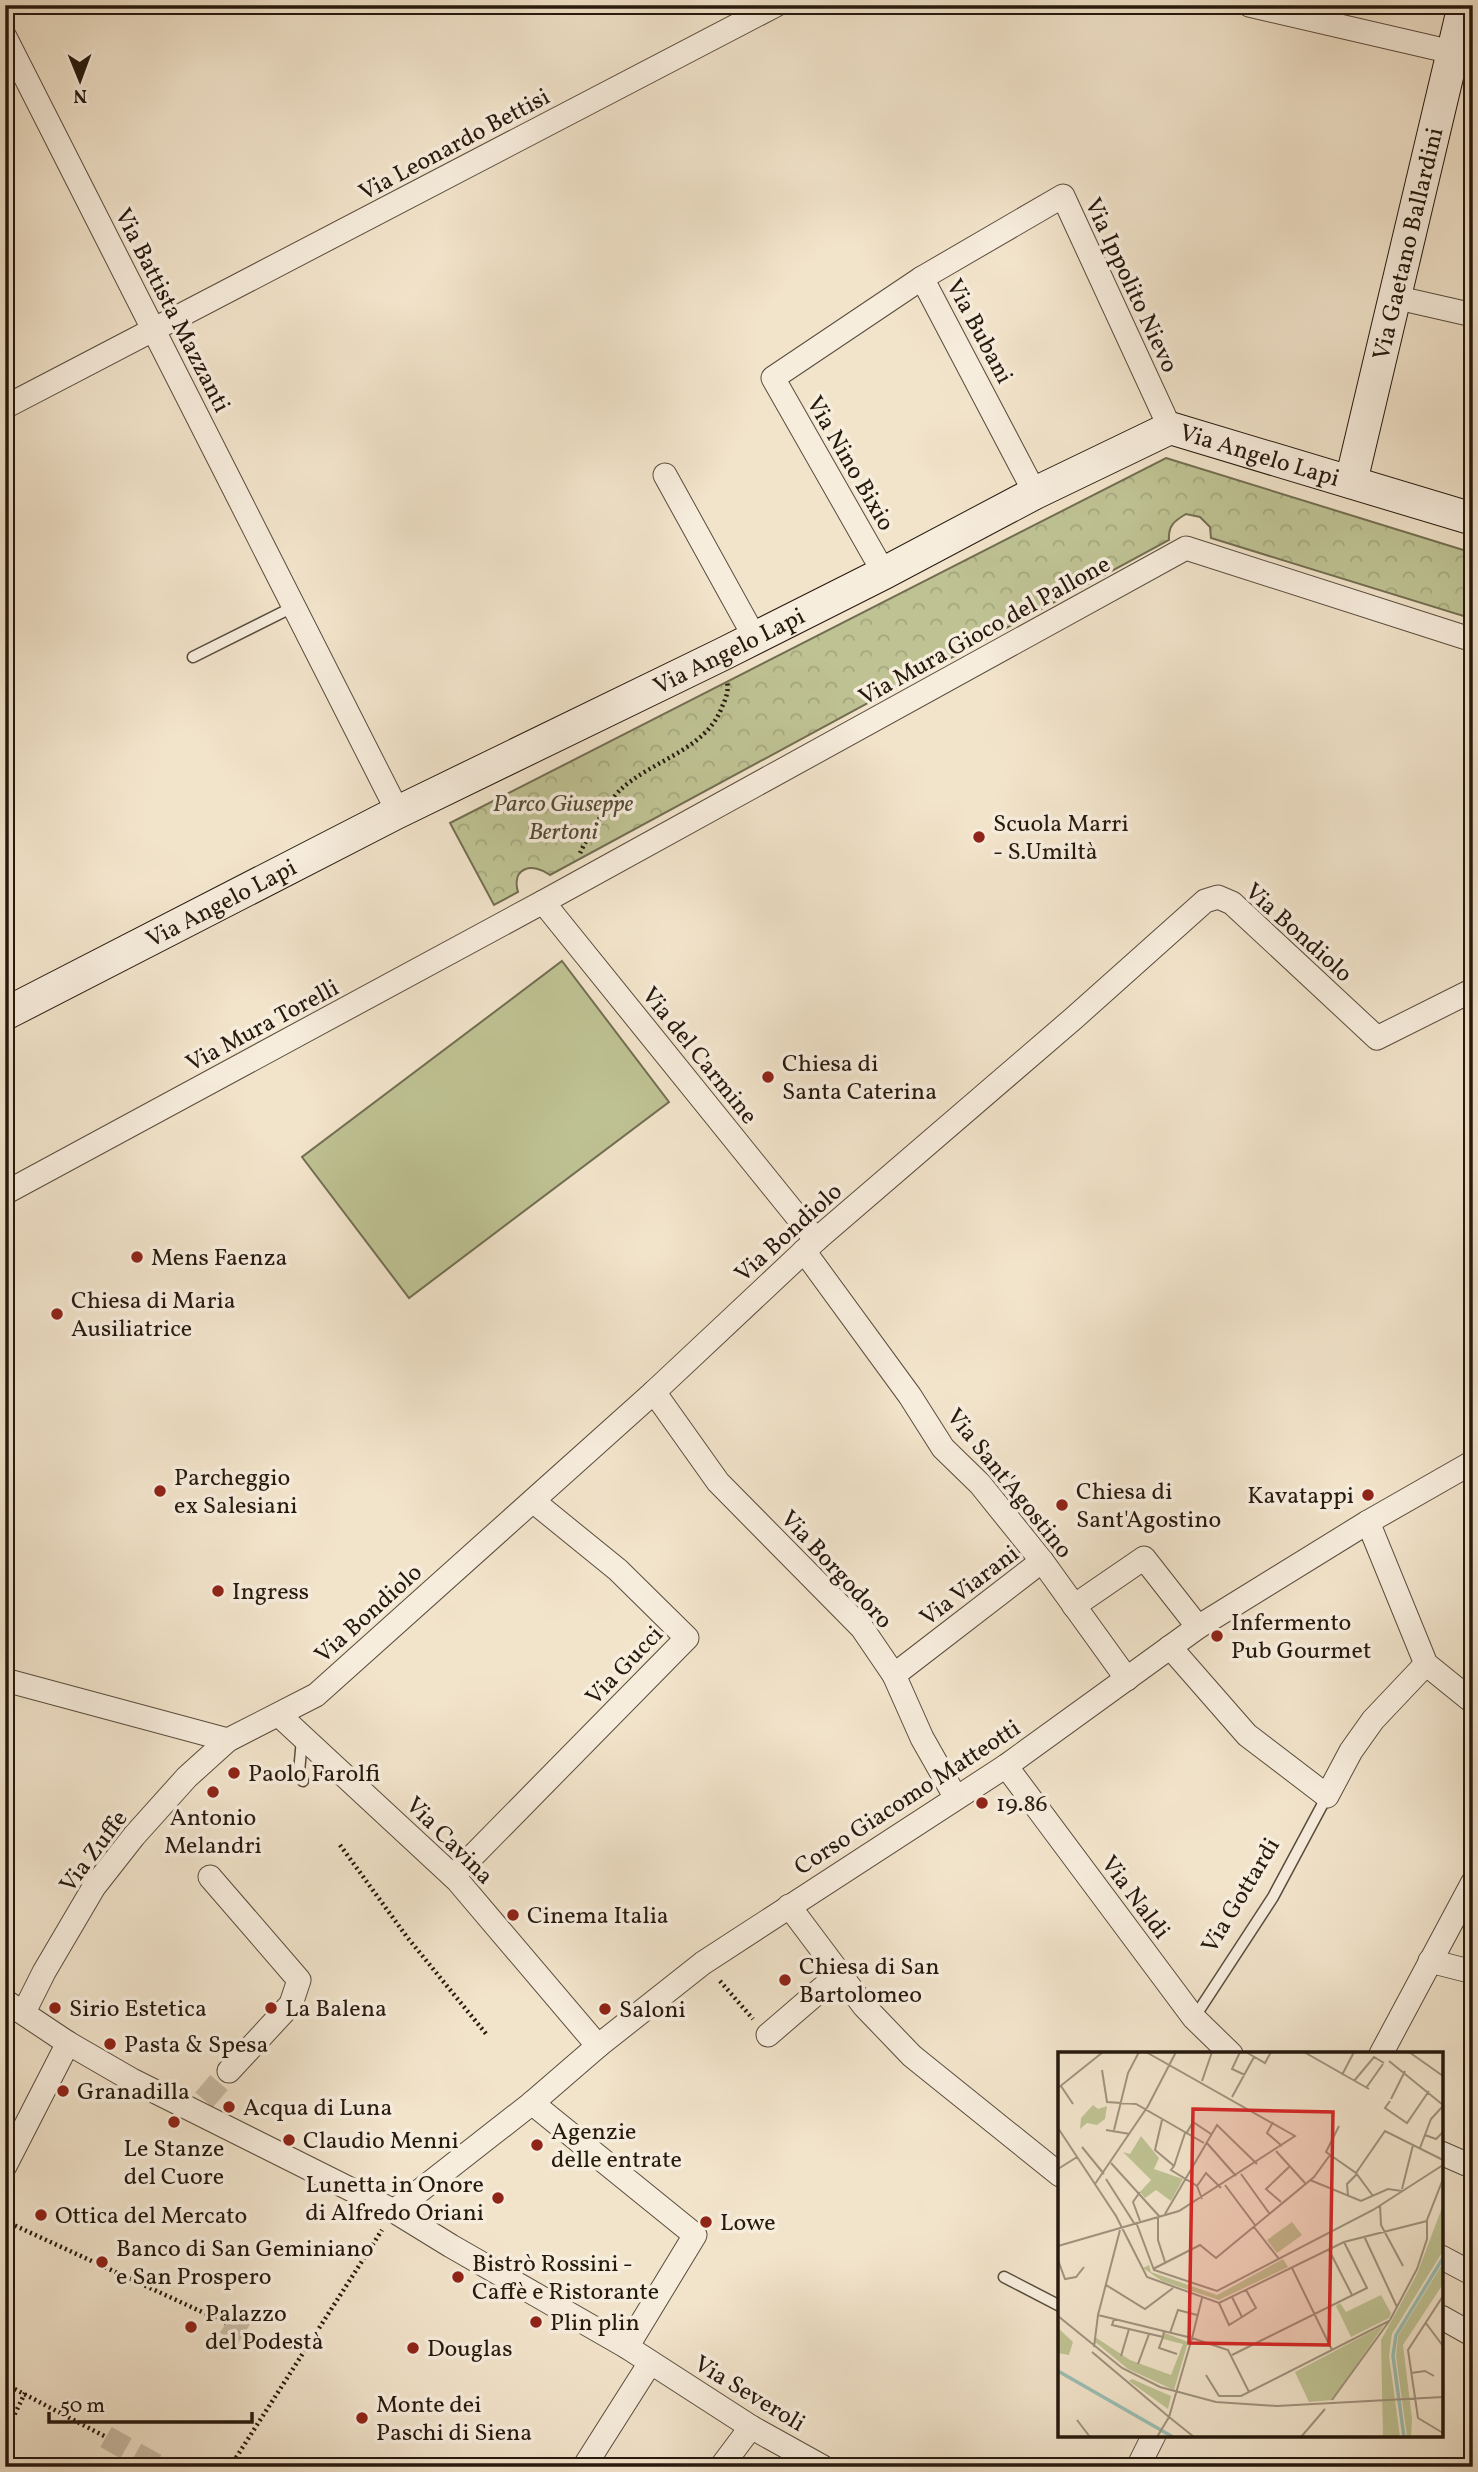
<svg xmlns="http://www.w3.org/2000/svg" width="1478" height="2472" font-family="Vollkorn,serif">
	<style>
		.grass { fill: #bfc394; stroke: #726e51; stroke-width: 2 }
		.forest { fill: url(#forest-crowns); stroke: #726e51; stroke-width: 2 }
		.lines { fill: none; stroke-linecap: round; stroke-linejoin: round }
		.street-tunnel { stroke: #c9bba5; stroke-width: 23; stroke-dasharray: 23 11; stroke-linecap: butt }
		.lane-casing { stroke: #594c3d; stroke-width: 13 }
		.street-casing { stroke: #594c3d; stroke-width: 25 }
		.secondary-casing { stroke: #26190e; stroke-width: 34 }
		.path { stroke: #26190e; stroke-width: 4.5; stroke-dasharray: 2 3.5; stroke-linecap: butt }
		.lane { stroke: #f7eddd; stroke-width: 10 }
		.street { stroke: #f7eddd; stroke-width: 23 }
		.secondary { stroke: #f7eddd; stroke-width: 32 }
		.poi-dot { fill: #8f2418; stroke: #f7eddd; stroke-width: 2.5 }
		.labels { text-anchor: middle; stroke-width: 7; stroke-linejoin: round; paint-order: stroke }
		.street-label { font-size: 24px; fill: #26190e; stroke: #f7eddd }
		.park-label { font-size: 24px; font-style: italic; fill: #544c36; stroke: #f7eddd }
		.poi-label { font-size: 24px; fill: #26190e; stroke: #f7eddd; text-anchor: start }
		.inset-river { fill: none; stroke: #9bbfb4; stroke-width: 3.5 }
		.inset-road { fill: none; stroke: #a0937f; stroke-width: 2 }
		.view { fill: #d62828; fill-opacity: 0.15; stroke: #d62828; stroke-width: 3.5 }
		.inset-edge { fill: none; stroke: #26190e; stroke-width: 3.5 }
	</style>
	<defs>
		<pattern id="forest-crowns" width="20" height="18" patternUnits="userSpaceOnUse" patternTransform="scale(1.75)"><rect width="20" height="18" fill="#bfc394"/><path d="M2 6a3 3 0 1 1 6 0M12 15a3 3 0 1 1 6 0" fill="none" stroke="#a4a77e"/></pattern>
	</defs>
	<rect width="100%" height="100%" fill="#f2e4cb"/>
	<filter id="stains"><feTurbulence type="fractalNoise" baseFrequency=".00286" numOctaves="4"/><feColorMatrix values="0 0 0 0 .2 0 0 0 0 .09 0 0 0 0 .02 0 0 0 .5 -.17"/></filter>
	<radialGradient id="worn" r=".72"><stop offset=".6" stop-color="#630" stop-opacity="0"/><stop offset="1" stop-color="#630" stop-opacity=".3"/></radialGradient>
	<!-- grass -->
	<path class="grass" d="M562,961L669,1102L409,1298L302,1157Z"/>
	<!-- forest -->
	<path class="forest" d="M1166,458L1473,553V619L1211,538L1210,527L1200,517L1186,514C1174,521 1168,526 1169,540L550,875C533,862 511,867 518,892L494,905L450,823Z"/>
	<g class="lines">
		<!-- street-tunnel -->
		<g class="street-tunnel">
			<path d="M204,2100L229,2071"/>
			<path d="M226,2323L244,2334"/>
			<path d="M106,2437L159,2467"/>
		</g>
		<!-- lane casing -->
		<g class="lane-casing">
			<g id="lane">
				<path d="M193,657L293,607"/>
				<path d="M302,1739L299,1772L303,1781"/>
				<path d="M1194,2018L1273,1897L1327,1796"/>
				<path d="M1004,2277L1060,2306"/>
			</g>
		</g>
		<!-- street casing -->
		<g class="street-casing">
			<g id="street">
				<path d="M1249,5L1452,52"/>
				<path d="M5,37L398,812"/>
				<path d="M922,278L1063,196L1170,428"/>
				<path d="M1394,297L1473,315"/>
				<path d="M5,407L776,5"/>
				<path d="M665,475L755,638"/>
				<path d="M884,573L773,378L922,278L1035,493"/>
				<path d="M543,902L816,1240"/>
				<path d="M5,1193L543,902L1186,548L1473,640"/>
				<path d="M804,1251L910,1396L943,1448L980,1484L1042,1561L1127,1679"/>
				<path d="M654,1392L718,1482L862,1628L894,1675L922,1738L956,1798"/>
				<path d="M1368,1522L1426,1664L1473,1702"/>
				<path d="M1074,1606L1144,1558L1198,1627"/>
				<path d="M1170,1647L1247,1735L1327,1796L1351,1751L1373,1720L1426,1664"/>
				<path d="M894,1675L1042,1561"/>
				<path d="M5,1680L228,1740"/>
				<path d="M279,1715L457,1880L598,2046"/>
				<path d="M1006,1766L1194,2018L1231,2054"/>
				<path d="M453,1876L687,1638L618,1570L533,1501"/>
				<path d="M210,1877L299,1980L291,2004L229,2071"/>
				<path d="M789,1906L864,2006L912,2056L1060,2175"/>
				<path d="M1430,1961L1473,1972"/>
				<path d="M5,2001L68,2043L132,2080L394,2211L451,2246L627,2347L751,2427L823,2467"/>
				<path d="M24,2012L44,1972L94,1887L134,1836L187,1777L228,1740L316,1695L654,1392L816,1240L1074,1018L1205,901L1218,897L1232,903L1377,1038L1473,990"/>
				<path d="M768,2035L840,1973"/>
				<path d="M1381,2054L1473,1882"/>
				<path d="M532,2103L695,2235L627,2347"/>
				<path d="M1441,2153L1473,2167"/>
				<path d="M5,2166L68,2043"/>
				<path d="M394,2211L532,2103L598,2046L703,1963L1006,1766L1198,1627L1368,1522L1473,1462"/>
				<path d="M1441,2257L1473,2274"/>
				<path d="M1441,2317L1473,2335"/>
				<path d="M584,2467L650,2363"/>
				<path d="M721,2467L751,2427"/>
				<path d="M1138,2467L1154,2435"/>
			</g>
		</g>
		<!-- secondary casing -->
		<g class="secondary-casing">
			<g id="secondary">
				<path id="s1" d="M1351,482L1464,5"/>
				<path id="s2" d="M5,1014L398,812L723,654L884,573L1035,493L1170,428L1473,519"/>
			</g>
		</g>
		<!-- path -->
		<g class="path">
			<path d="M580,853C587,838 609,801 620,790C652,760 706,750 722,707C726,698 729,691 727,682"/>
			<path d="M340,1845L407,1937L487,2035"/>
			<path d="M720,1981L753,2019"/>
			<path d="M5,2221L226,2323"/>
			<path d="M5,2384L106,2437"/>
			<path d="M5,2434L25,2393"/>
			<path d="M230,2467L382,2230"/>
		</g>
		<!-- lane -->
		<use href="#lane" class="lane"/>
		<!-- street -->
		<use href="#street" class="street"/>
		<!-- secondary -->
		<use href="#secondary" class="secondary"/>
	</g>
	<!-- markers -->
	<g class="poi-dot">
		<circle cx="979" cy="837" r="7"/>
		<circle cx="768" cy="1077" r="7"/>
		<circle cx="137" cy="1257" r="7"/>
		<circle cx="57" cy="1314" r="7"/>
		<circle cx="160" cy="1491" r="7"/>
		<circle cx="1368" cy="1495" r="7"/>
		<circle cx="1062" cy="1505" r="7"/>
		<circle cx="218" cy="1591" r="7"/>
		<circle cx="1217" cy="1636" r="7"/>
		<circle cx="234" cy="1773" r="7"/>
		<circle cx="213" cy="1792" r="7"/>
		<circle cx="982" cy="1803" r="7"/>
		<circle cx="513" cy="1915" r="7"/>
		<circle cx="785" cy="1980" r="7"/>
		<circle cx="55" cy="2008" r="7"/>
		<circle cx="271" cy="2008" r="7"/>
		<circle cx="605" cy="2009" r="7"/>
		<circle cx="110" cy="2044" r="7"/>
		<circle cx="63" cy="2091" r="7"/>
		<circle cx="229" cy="2107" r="7"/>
		<circle cx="174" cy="2122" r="7"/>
		<circle cx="289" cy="2140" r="7"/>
		<circle cx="537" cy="2145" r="7"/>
		<circle cx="498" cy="2198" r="7"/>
		<circle cx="41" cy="2215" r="7"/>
		<circle cx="706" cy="2222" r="7"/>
		<circle cx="102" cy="2262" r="7"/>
		<circle cx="458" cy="2277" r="7"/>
		<circle cx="536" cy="2322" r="7"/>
		<circle cx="191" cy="2327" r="7"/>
		<circle cx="413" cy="2348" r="7"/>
		<circle cx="362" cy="2418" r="7"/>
	</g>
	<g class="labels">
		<!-- street labels -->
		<g class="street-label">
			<text transform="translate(454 144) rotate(-28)" y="8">Via Leonardo Bettisi</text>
			<text dy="8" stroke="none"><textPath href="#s1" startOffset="245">Via Gaetano Ballardini</textPath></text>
			<text transform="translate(1132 285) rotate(65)" y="8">Via Ippolito Nievo</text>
			<text transform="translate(173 310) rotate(63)" y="8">Via Battista Mazzanti</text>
			<text transform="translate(980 331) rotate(62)" y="8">Via Bubani</text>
			<text dy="8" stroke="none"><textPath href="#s2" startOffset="1398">Via Angelo Lapi</textPath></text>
			<text transform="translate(851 463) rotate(60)" y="8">Via Nino Bixio</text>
			<text transform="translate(984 630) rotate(-29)" y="8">Via Mura Gioco del Pallone</text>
			<text dy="8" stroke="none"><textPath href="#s2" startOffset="810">Via Angelo Lapi</textPath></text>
			<text dy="8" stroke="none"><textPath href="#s2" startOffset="243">Via Angelo Lapi</textPath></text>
			<text transform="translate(1299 932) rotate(42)" y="8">Via Bondiolo</text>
			<text transform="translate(262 1025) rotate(-28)" y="8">Via Mura Torelli</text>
			<text transform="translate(700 1055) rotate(51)" y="8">Via del Carmine</text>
			<text transform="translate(788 1232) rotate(-42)" y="8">Via Bondiolo</text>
			<text transform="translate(1010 1483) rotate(51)" y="8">Via Sant'Agostino</text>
			<text transform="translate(837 1569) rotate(47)" y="8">Via Borgodoro</text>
			<text transform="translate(969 1585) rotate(-37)" y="8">Via Viarani</text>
			<text transform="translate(368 1613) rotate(-42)" y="8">Via Bondiolo</text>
			<text transform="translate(624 1665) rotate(-46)" y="8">Via Gucci</text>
			<text transform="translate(907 1797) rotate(-33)" y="8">Corso Giacomo Matteotti</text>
			<text transform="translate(450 1840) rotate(45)" y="8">Via Cavina</text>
			<text transform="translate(93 1851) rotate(-53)" y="8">Via Zuffe</text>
			<text transform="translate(1240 1895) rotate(-59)" y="8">Via Gottardi</text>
			<text transform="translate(1136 1897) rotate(53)" y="8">Via Naldi</text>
			<text transform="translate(750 2393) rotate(31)" y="8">Via Severoli</text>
		</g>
		<!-- park labels -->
		<g class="park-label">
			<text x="563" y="811">Parco Giuseppe<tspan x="563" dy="28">Bertoni</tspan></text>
		</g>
		<!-- poi labels -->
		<g class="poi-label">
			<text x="993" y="831">Scuola Marri<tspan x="993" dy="28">- S.Umiltà</tspan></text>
			<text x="782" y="1071">Chiesa di<tspan x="782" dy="28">Santa Caterina</tspan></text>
			<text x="151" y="1265">Mens Faenza</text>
			<text x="71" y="1308">Chiesa di Maria<tspan x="71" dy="28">Ausiliatrice</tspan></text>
			<text x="174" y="1485">Parcheggio<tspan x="174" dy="28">ex Salesiani</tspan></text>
			<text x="1076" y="1499">Chiesa di<tspan x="1076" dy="28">Sant'Agostino</tspan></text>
			<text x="1354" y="1503" text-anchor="end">Kavatappi</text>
			<text x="232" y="1599">Ingress</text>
			<text x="1231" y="1630">Infermento<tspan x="1231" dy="28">Pub Gourmet</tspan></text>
			<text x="248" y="1781">Paolo Farolfi</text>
			<text x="996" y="1811">19.86</text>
			<text x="213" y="1825" text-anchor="middle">Antonio<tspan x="213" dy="28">Melandri</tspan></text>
			<text x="527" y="1923">Cinema Italia</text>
			<text x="799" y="1974">Chiesa di San<tspan x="799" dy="28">Bartolomeo</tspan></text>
			<text x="69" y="2016">Sirio Estetica</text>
			<text x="285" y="2016">La Balena</text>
			<text x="619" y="2017">Saloni</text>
			<text x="124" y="2052">Pasta &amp; Spesa</text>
			<text x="77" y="2099">Granadilla</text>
			<text x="243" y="2115">Acqua di Luna</text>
			<text x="551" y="2139">Agenzie<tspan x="551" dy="28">delle entrate</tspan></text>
			<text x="303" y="2148">Claudio Menni</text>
			<text x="174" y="2156" text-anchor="middle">Le Stanze<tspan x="174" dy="28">del Cuore</tspan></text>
			<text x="484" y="2192" text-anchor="end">Lunetta in Onore<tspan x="484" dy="28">di Alfredo Oriani</tspan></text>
			<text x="55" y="2223">Ottica del Mercato</text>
			<text x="720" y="2230">Lowe</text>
			<text x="116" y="2256">Banco di San Geminiano<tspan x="116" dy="28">e San Prospero</tspan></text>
			<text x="472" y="2271">Bistrò Rossini -<tspan x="472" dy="28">Caffè e Ristorante</tspan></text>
			<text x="205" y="2321">Palazzo<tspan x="205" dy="28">del Podestà</tspan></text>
			<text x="550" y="2330">Plin plin</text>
			<text x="427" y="2356">Douglas</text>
			<text x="376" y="2412">Monte dei<tspan x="376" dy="28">Paschi di Siena</tspan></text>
		</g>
	</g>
	<!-- overview -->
	<g transform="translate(1058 2052)">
		<rect width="385" height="385" fill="#f2e4cb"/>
		<path d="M35,53L40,57L49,54L47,67L39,73L29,71L22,77L23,66ZM385,153V199L334,282L331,304L342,385H325L323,288L359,222ZM234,170L244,183L219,201L209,188ZM385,211V232L345,293L354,367L353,385H349L338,304L340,284ZM0,276L15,290L11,303L0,301ZM107,281L130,290L116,338L70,317L36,289L37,285L72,308L113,323L125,292L105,287ZM74,327L113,344L110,357L71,329Z" fill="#bfc394"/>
		<path d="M83,84L101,106L96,117L125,127L113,149L98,138L87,146L82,140L93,128L65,100L72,102ZM225,207L230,215L161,248L104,229L85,216L91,213L93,220L159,243ZM323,243L333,261L331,266L293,285L278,254L282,251L288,260ZM326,273L274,348L251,350L237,320Z" fill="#bfc394"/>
		<path class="inset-river" d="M0,319L115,385M346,385L335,304L338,283L385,206"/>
		<path class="inset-road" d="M182,0L174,17L187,23M188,0L207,11L213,0M246,0L311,37M351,0L385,24M331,9L385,53M44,18L49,50L78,52L146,91M284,23L296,0M144,29L154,0M296,29L316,5L326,11M3,34L15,52M0,36L45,0M308,36L325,12M174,45L196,5M333,47L347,19M332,49L327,56L349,71L371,39M104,68L97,98L116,114L113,118L139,134L144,147M215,70L209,81L224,94M281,74L268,100L298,121L315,144M0,76L58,164M48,78L72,82M56,78L70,21L81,0M128,82L135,70L153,82M367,83L378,87L385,80M148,90L178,124M24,95L46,122M362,96L373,67L385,54M218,99L247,131M53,111L101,164M116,114L127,81M0,117L19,105M298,121L327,79L385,108M183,122L211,161M48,127L76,171M252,128L303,149L330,137L344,139M37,132L90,54L118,0M167,133L197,173M139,134L148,121L163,136M344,137L355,93M82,140L75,150L82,169M290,144L289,132L299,122M223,150L208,137L231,115M322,153L323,173L345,214M57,162L89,225L161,251L286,190L369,169M107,162L159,73L199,112M100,165V188L107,210M78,170L96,218L159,239L315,158L385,113M196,175L221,207M306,184L339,255M0,194L121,159L237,84L88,0M271,198L294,243M0,208L7,227L18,225L26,215M234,216L274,298M95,217L142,193L158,206L256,125L272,103M48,233L87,257L115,236M385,244L350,298L360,366L385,381M174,245L184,265L198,256L188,238M144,246L134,286L170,298L191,340M161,251L171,273L184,265M40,263L62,178M0,264L64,316L102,335L158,350L219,354L385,345M56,267L54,273L105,285L106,279M367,270L385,294M112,281L120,258L139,263M105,285L101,296L119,302M36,295L40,263L134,286L111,365L99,385M34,300L111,365M174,303L309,236L286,190M63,304L71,277M80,312L91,282M353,321L367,319L376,324M148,323L161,344H183L331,269M274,348L332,268L359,217L369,187V168L385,127M111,365L136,385M19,368L32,385M243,385L267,357"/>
		<path class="view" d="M135,57L275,60L271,293L131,291Z"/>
		<rect width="385" height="385" class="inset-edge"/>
	</g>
	<!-- margin -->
	<rect width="1478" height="2472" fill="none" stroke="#f2e4cb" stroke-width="28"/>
	<rect x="7" y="7" width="1464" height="2458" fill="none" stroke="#26190e" stroke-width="3.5"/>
	<rect x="14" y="14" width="1450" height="2444" fill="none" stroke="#26190e" stroke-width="2"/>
	<!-- north arrow -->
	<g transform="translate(80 80) rotate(179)" stroke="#f7eddd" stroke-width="5" paint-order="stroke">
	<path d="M0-5L12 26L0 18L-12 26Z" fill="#26190e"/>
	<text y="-10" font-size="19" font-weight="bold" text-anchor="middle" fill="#26190e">N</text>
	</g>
	<!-- scale -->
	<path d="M49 2412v10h203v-10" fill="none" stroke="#26190e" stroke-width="3.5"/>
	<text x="60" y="2412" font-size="21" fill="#26190e" stroke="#f7eddd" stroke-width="5" paint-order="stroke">50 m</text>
	<rect width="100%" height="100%" filter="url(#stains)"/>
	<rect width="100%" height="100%" fill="url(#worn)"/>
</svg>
